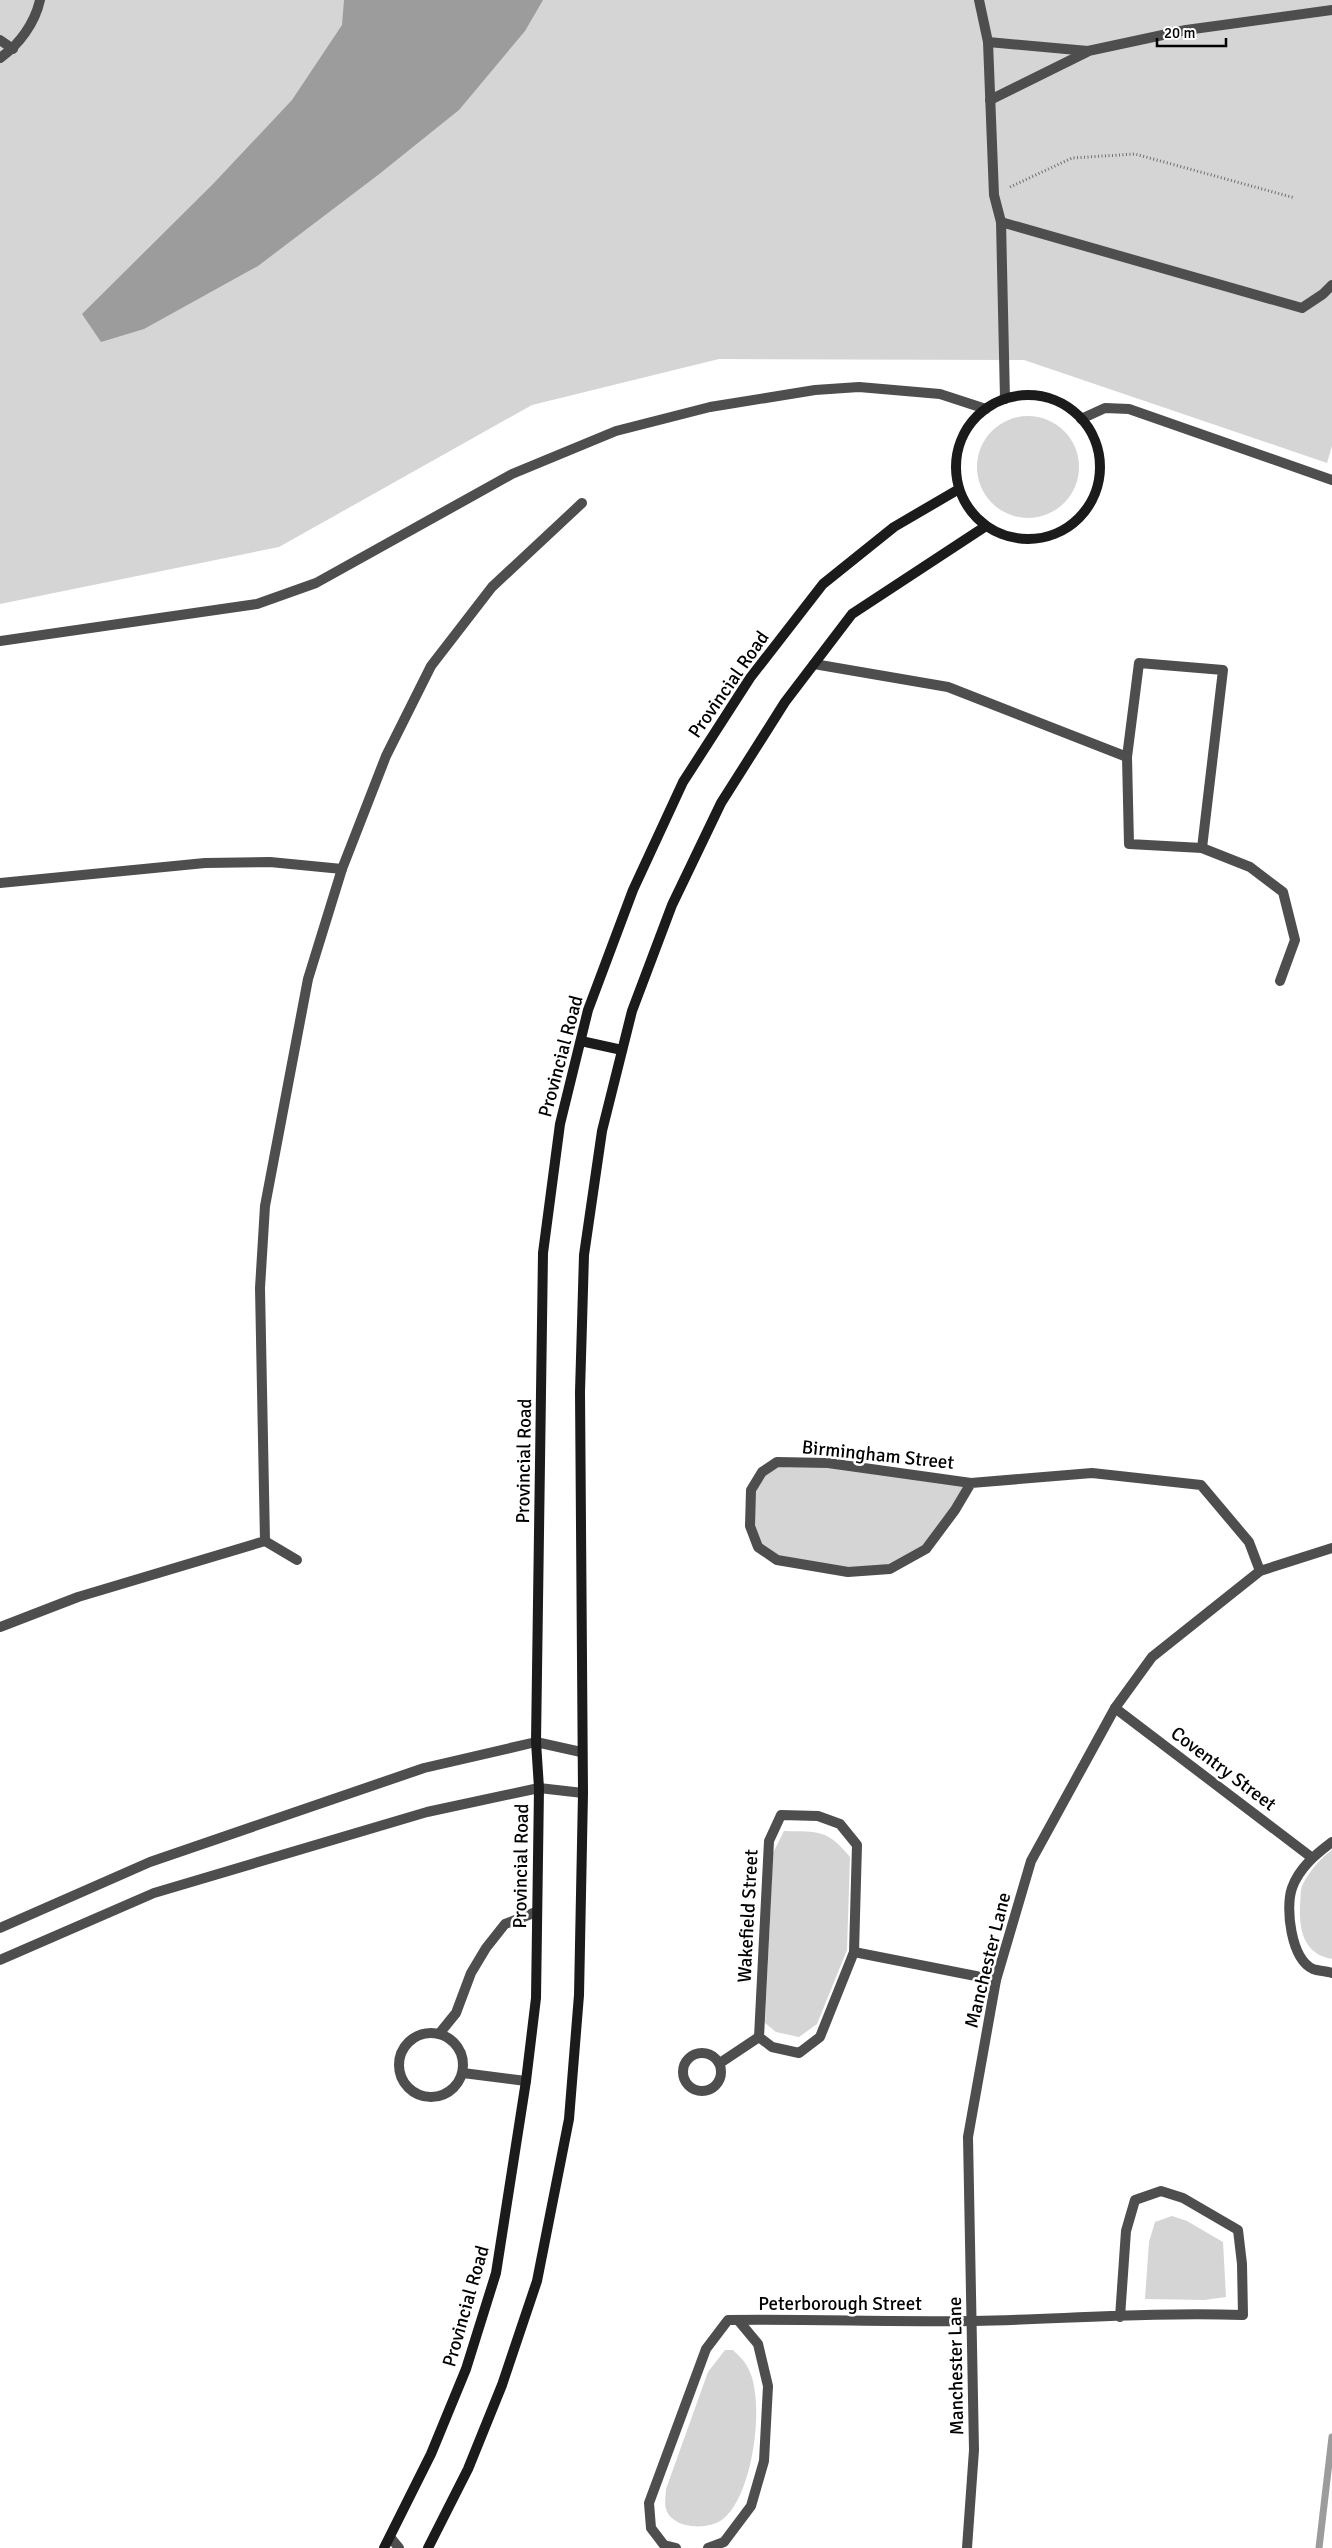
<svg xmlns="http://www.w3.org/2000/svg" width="1332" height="2548" font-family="Signika,sans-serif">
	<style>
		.green { fill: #d5d5d5 }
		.water { fill: #9c9c9c }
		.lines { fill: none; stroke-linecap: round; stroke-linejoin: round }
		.stream { stroke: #9c9c9c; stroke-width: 7 }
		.path { stroke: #707070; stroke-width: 3; stroke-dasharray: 1 2.5; stroke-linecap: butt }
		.lane { stroke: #4e4e4e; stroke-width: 10 }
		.street { stroke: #4e4e4e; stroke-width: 10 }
		.secondary { stroke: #1b1b1b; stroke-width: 10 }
		.labels { text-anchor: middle; stroke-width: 5; stroke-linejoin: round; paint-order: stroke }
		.street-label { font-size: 19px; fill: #000; stroke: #fff }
	</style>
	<rect width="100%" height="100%" fill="#fff"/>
	<!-- green -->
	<g class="green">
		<path d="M0,0H1332V446L1327,463L1024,360L719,359L532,405L279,547L0,604Z"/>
		<circle cx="1028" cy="467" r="51"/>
		<path d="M777,1462L971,1483L926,1549L890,1569L848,1572L777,1560L758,1547L750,1526L751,1490Z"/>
		<path d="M784,1831C819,1832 827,1829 850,1857L847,1950L817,2024L799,2037L776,2032L765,2023L773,1853Z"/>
		<path d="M1332,1850V1959C1304,1954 1299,1931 1300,1905C1301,1899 1300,1891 1302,1886C1309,1871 1319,1860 1332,1850Z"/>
		<path d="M1172,2216L1187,2221L1223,2242L1226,2297L1204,2300L1145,2299L1149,2242L1155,2222Z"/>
		<path d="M725,2350H733C738,2355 745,2361 748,2368C766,2400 753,2496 723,2519C708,2531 672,2529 666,2509C664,2503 666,2495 666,2489L708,2372Z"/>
	</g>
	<!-- water -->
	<path class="water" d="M344,0H543L525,31L459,110L378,175L258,266L144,329L101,342L82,314L213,184L292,100L342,25Z"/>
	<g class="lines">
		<!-- stream -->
		<path class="stream" d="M1319,2548L1332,2437"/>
		<!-- path -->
		<path class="path" d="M1010,187L1072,158L1135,154L1295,198"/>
		<!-- lane -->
		<g class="lane">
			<path d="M979,0L988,42L994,195L1001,222"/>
			<path d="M0,40L13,49"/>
			<path d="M988,42L1088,51L1186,30L1332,10"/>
			<path d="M0,58C19,45 35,23 40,0"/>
			<path d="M990,100L1087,52"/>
			<path d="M1005,399L1001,222L1302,308L1323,294L1332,285"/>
			<path d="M0,883L205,863L270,862L342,869"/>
			<path d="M265,1541L297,1560"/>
			<path d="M0,1627L78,1597L265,1541L260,1288L265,1206L308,979L342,869L386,756L431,666L492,587L582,503"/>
			<path d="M0,1928L150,1862L424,1768L536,1742L581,1752"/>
			<path d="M0,1960L154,1893L427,1812L539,1788L583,1793"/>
			<circle cx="431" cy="2065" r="32"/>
			<path d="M439,2034L456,2013L471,1973L486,1948L505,1924L536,1912"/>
			<path d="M463,2073L526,2081"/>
		</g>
		<!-- street -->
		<g class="street">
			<path d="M1081,419L1105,408L1129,409L1332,480"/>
			<path d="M0,641L257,604L316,583L512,474L616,431L710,407L815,390L859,387L940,394L986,409"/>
			<path d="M1139,663L1223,670L1202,848L1129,844L1127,757Z"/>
			<path d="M814,664L948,687L1127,757"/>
			<path d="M1202,848L1250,867L1283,892L1295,940L1280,981"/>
			<path d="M971,1483L955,1510L926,1549L890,1569L848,1572L777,1560L758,1547L750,1526L751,1490L762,1472L777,1462L828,1463L971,1483L1092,1473L1201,1485L1249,1542L1260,1571"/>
			<path d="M1115,1708L1311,1857"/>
			<path d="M781,1815L818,1816L840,1824L857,1845L854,1952L820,2037L799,2053L772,2047L759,2037L769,1841Z"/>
			<path d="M1332,1842C1316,1854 1299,1868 1292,1888C1285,1908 1291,1959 1313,1969C1318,1971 1326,1971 1332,1973"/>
			<path d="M854,1952L996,1980"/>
			<circle cx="702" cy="2072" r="19"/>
			<path d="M720,2063L759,2037"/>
			<path d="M390,2537L399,2548"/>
			<path d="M676,2548L664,2545L651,2528L649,2503L706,2349L728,2320C810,2319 892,2322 974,2321C1064,2319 1154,2312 1243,2315L1242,2264L1238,2230L1183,2198L1161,2191L1135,2200L1126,2231L1120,2317"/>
			<path d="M708,2548L724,2542L751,2506L764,2461L768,2386L758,2344L738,2320"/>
			<path d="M967,2548L974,2450L968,2137L996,1980L1031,1861L1115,1708L1152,1657L1260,1571L1332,1548"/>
		</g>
		<!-- secondary -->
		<g class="secondary">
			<circle cx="1028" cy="467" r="72"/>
			<path d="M581,1041L622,1050"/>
			<path d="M384,2548L431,2454L466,2369L496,2273L526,2081L536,1998L539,1788L536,1742L543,1253L560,1124L588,1010L633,890L683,782L750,678L823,584L894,527L959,489"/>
			<path d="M428,2548L468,2469L502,2385L537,2281L569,2119L579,1995L583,1793L580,1392L584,1255L602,1131L632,1011L672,905L721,803L785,702L852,614L986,526"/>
		</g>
	</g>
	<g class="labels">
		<!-- street labels -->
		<g class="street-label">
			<text transform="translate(728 684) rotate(-55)" y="7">Provincial Road</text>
			<text transform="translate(560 1056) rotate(-75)" y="7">Provincial Road</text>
			<text transform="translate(878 1454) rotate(6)" y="7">Birmingham Street</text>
			<text transform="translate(523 1461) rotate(-89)" y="7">Provincial Road</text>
			<text transform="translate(1224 1768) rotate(37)" y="7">Coventry Street</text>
			<text transform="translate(520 1866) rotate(-89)" y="7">Provincial Road</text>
			<text transform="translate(747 1916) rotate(-87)" y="7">Wakefield Street</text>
			<text transform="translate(987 1960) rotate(-76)" y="7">Manchester Lane</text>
			<text x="840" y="2310">Peterborough Street</text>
			<text transform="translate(465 2306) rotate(-74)" y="7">Provincial Road</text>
			<text transform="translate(955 2366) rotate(-91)" y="7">Manchester Lane</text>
		</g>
	</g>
	<!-- scale -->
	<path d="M1157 38v8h69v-8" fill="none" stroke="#000000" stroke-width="2.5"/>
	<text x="1164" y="38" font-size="15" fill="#000000" stroke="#ffffff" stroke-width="4" paint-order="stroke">20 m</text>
</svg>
